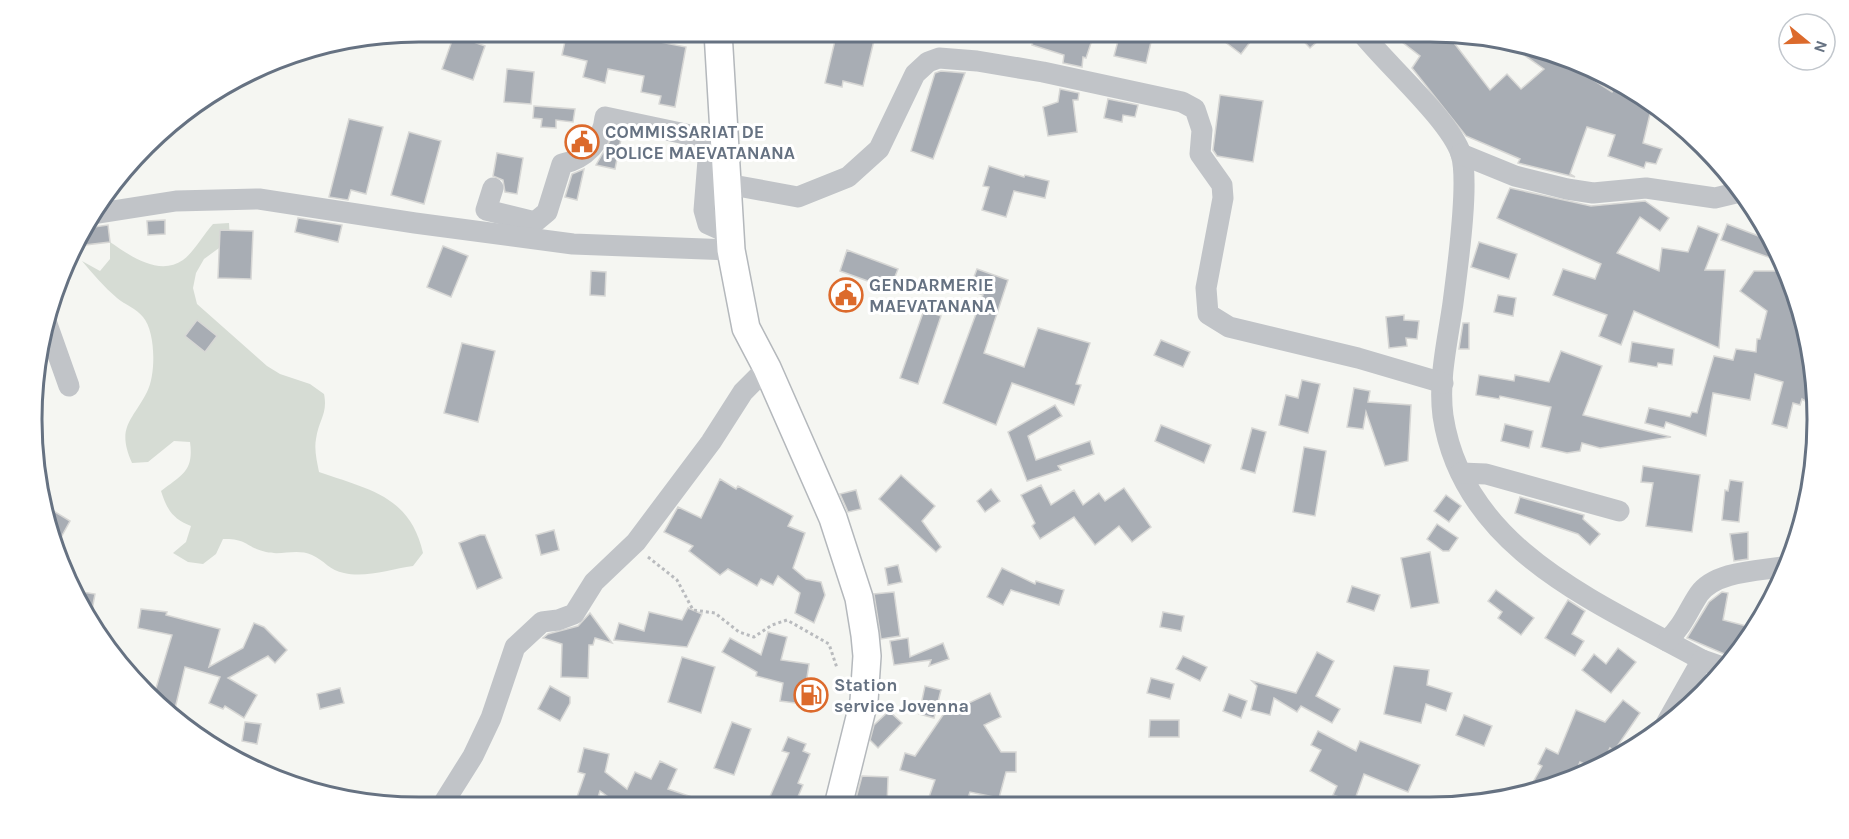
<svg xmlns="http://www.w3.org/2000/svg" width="1849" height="839" font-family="Karla,sans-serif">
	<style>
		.green { fill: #d6dcd4 }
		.building { fill: #a8adb4; stroke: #d7d7d5; stroke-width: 1.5 }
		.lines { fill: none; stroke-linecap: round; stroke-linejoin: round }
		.major-casing { stroke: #b4b8bc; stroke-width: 30 }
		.path { stroke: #b9bbbe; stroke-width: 3; stroke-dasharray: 3 3; stroke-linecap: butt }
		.minor { stroke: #c1c4c8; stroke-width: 21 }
		.major { stroke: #fff; stroke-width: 27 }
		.labels { text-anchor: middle; stroke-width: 6; stroke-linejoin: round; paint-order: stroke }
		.poi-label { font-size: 18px; font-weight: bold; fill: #667282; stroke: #fff; text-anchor: start }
		.rim { fill: none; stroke: #667282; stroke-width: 3 }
	</style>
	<rect width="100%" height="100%" fill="#f5f6f2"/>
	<!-- green -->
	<path class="green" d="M229,223L230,240L204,259L196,273L193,288L197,304L267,366L280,374L310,384L324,394C328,414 319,419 316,439C314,450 317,461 319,472C367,489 410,495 423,553L413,566C391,569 366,578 344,573C330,571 324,560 312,555C296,548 282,556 266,552C247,548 247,538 223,539L216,554L203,564L188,562L173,553L186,542L191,526C173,519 167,510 161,491C182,475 194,471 190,442L174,441L148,462L132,463C116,427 132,421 147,392C156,375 156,332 143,317C137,309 124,304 117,298C104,287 93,274 82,261L100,271L110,259V242C129,255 159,277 183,260C194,252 203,235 213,224Z"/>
	<!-- building -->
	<g class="building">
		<path d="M567,32H640L639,38L686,47L675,107L659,104L661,96L641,92L644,76L608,69L605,83L583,77L587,61L562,55Z"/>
		<path d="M837,32H876L863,86L843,81L842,87L825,83Z"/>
		<path d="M1036,32H1075L1093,37L1086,58L1083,57L1082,67L1063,63L1064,55L1032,45Z"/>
		<path d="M1212,32H1239L1251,41L1241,54Z"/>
		<path d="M1295,32H1328L1310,48Z"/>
		<path d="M1389,32H1430L1448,35L1490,90L1507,74L1521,89L1544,69L1514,48L1578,61L1583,64L1578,70L1612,92L1615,86L1651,110L1643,143L1662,149L1656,164L1646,162L1644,168L1608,156L1615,135L1587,127L1570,174L1575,177L1518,163L1520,159L1466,136L1412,68L1420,56Z"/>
		<path d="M454,35L485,46L473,80L442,69Z"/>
		<path d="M1119,37L1151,42L1146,63L1114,56Z"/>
		<path d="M507,69L534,72L531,104L504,102Z"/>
		<path d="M941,71L965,73L933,159L911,151L935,73Z"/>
		<path d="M1060,89L1079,93L1078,100H1073L1077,132L1048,136L1043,107L1058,102Z"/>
		<path d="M1220,95L1263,101L1253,162L1217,156L1213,150Z"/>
		<path d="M1108,99L1138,105L1135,117L1123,115L1122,122L1104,118Z"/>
		<path d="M534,106L575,109L573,122L556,120V128L541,127L542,119L533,118Z"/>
		<path d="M349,119L383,127L366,194L351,190L348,200L329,197Z"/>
		<path d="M409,132L441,141L424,204L391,195Z"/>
		<path d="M615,132L622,134L615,169L596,165Z"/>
		<path d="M497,153L523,158L517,194L505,192L503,180L493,176Z"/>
		<path d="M989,166L1024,177L1025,175L1049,181L1045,198L1014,191L1006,217L982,210L989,187L983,186Z"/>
		<path d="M584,169L577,200L565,197L572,174Z"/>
		<path d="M1510,188L1591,206L1645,201L1669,218L1660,231L1640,217L1617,253L1659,271L1662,248L1688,252L1698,226L1719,234L1705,270H1725L1719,348L1634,311L1621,345L1599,336L1607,315L1553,295L1563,269L1595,279L1601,264L1497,218Z"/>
		<path d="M298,218L342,225L338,242L295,232Z"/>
		<path d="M165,220V234L148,235L147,221Z"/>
		<path d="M85,224L94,227L108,225L110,242L76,246Z"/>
		<path d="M1727,224L1761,237L1782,262L1721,240Z"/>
		<path d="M220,230L253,231L251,279L218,278Z"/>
		<path d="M1479,242L1517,254L1509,279L1471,267Z"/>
		<path d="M443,246L468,256L451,297L427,287Z"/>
		<path d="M847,250L898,269L890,289L840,271Z"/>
		<path d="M977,269L1008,280L984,353L1024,367L1038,328L1090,343L1076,384L1081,385L1074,405L1012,383L996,425L943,403L983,295L969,290Z"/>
		<path d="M591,271L606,272L605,296L590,295Z"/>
		<path d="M1754,271H1788L1815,407L1802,399L1800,405L1793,403L1787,428L1772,424L1783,382L1755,374L1750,400L1713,393L1706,436L1666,422L1664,428L1645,423L1649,408L1690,417L1692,412L1697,413L1714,356L1733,360L1736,349L1756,352L1757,339H1760L1767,311L1740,291Z"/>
		<path d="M1498,295L1516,298L1513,316L1494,312Z"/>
		<path d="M924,310L941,316L918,384L900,378Z"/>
		<path d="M1404,315V320L1419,321L1417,339L1406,338L1407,346L1389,348L1386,317Z"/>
		<path d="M197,320L217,336L205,352L185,336Z"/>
		<path d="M1463,323H1469V349H1459Z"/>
		<path d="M1161,340L1190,352L1183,367L1154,355Z"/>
		<path d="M1632,342L1674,349L1672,365L1658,363L1657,367L1629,362Z"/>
		<path d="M462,343L495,351L478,422L444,413Z"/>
		<path d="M1561,351L1602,366L1583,415L1671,437L1600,448L1582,443L1580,451L1567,453L1541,447L1551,407L1500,396L1499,399L1476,395L1479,375L1514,381L1515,375L1549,382Z"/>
		<path d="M1302,380L1320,384L1308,433L1279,425L1286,395L1298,398Z"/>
		<path d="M1354,388L1370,391L1368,402L1411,405L1408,461L1385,466L1366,412L1363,429L1347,427Z"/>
		<path d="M1055,405L1062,416L1028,436L1036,460L1090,441L1094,454L1058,466L1061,470L1027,481L1008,432Z"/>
		<path d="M1505,424L1533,431L1529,448L1501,441Z"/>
		<path d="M1161,425L1211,445L1204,463L1155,441Z"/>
		<path d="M1252,428L1266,432L1255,473L1241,469Z"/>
		<path d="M1304,447L1326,451L1315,516L1293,512Z"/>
		<path d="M1643,466L1700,475L1692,532L1646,526L1653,483L1641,482Z"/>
		<path d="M901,475L935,506L922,521L941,547L936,552L879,499Z"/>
		<path d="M720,479L736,489L738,486L793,516L788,526L805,533L793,568L806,579L821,582L825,595L814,623L795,613L800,593L778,576L773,585L761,579L757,586L728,569L720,575L689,551L693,546L664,532L678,507L701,518Z"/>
		<path d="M1730,480L1743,482L1739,522L1722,520L1725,490L1728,491Z"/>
		<path d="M1041,485L1051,505L1074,490L1083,505L1099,493L1105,501L1124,488L1151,527L1132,542L1119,526L1095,545L1074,517L1040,539L1032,526L1035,523L1021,495Z"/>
		<path d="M991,489L1000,501L985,512L977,501Z"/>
		<path d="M856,490L861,509L848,512L840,494Z"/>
		<path d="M1446,495L1461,506L1449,522L1434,511Z"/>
		<path d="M1520,497L1584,515L1583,519L1600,534L1590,545L1578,534L1515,513Z"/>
		<path d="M47,507L70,521L59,541L55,530Z"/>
		<path d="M1437,524L1458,538L1449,551H1443L1427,539Z"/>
		<path d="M554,530L559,550L541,555L536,535Z"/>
		<path d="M1748,532V559L1734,561L1730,534Z"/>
		<path d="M480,535H485L502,578L477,589L459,543Z"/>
		<path d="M1430,552L1439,603L1411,608L1401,558Z"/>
		<path d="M898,565L902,582L888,585L885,568Z"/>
		<path d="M1002,568L1035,584L1036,581L1064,590L1059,605L1011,590L1003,605L987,597Z"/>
		<path d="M1352,586L1380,595L1374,611L1347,602Z"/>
		<path d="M1496,590L1534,618L1521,635L1498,618L1502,612L1488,601Z"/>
		<path d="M76,591L95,594L90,621L83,613Z"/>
		<path d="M894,592L900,636L881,639L874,594Z"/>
		<path d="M1722,592L1728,593L1723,620L1754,628L1740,651L1732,649L1729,656L1687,638L1709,602Z"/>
		<path d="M1568,600L1585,611L1572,634L1584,641L1575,656L1545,638Z"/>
		<path d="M688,608L702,614L687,647L614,640L619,623L644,631L649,612L682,620Z"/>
		<path d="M141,609L167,612L166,615L220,629L209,667L243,648L254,623L264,627L287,650L275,663L268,656L228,678L257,695L244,718L225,706L223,709L209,703L220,677L185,667L173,717L163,711L153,698L172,635L138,628Z"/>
		<path d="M1163,612L1184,616L1181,631L1160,627Z"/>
		<path d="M590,613L612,643L595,638L593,645H589L588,678L561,677L562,644L543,638L548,634L578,626Z"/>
		<path d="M768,632L787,637L781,660L809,664L803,704L780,701L783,683L756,676L757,672L722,652L730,638L761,655Z"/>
		<path d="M908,638L910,657L943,643L949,659L929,666L931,660L894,665L890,641Z"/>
		<path d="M1618,648L1636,662L1611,693L1582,670L1594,654L1606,664Z"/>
		<path d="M1317,652L1334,661L1316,696L1340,709L1332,723L1301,706L1297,712L1274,698L1270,715L1251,710L1257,686L1252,681L1296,693Z"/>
		<path d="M1183,656L1207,667L1200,681L1176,669Z"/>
		<path d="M682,657L715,667L701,713L668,702Z"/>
		<path d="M1394,666L1429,670L1427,685L1452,693L1446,711L1426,704L1421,723L1384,714Z"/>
		<path d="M1151,678L1174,684L1170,699L1147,693Z"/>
		<path d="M550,686L570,697V703L560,721L538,709Z"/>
		<path d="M925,686L941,690L934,718L919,714Z"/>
		<path d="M340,688L344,703L320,709L317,694Z"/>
		<path d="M990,693L1001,717L984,725L1001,752H1016V772H1006L999,798L970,792L965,806H948L928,800L935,780L900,770L905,753L915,756L943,715Z"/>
		<path d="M1229,694L1247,701L1241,718L1223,711Z"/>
		<path d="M1623,700L1640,713L1614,751L1610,748L1602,764L1594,768L1580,762L1573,779L1528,791L1542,766L1538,764L1546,748L1558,754L1576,710L1605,722Z"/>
		<path d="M889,711L902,723L878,748L870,740L874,725Z"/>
		<path d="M1464,715L1492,726L1484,746L1456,735Z"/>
		<path d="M1150,720H1179V737H1149Z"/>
		<path d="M245,722L261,724L257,744L242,741Z"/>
		<path d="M732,722L751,729L734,775L714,768Z"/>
		<path d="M1318,731L1356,751L1360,741L1420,765L1408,792L1364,774L1354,802L1333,795L1337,786L1310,771L1321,750L1311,745Z"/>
		<path d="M788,737L806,744L803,751L810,754L798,783L803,785L794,806H782L768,801L789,753L782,751Z"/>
		<path d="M584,748L609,754L605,772L627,789L635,772L651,779L660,761L677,769L668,789L713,804V807H622L600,791L595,807L576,800L585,774L578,772Z"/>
		<path d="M862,776L888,777L887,806H854Z"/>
	</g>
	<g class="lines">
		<!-- major casing -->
		<g class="major-casing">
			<path id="major" d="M718,32L731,250L746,328L767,368L833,518L859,598L865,635L867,656L864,701L838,806"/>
		</g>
		<!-- path -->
		<path class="path" d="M648,557L677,580L693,610L715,613L739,632L754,637L772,625L787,620L829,644L837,668"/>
		<!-- minor -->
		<g class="minor">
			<path d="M1361,32C1385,63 1450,120 1461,154C1470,182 1457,271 1453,303C1448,339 1438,379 1443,416C1463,549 1597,602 1702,660L1725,668"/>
			<path d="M1461,154L1515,176L1567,189L1593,193L1646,188L1715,198L1736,193"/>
			<path d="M727,184L798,197L848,177L879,149L915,74L928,62L939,58L977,61L1043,72L1182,102L1195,109L1202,130L1200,154L1222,185L1223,198L1206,288L1208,314L1229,327L1358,358L1443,383"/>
			<path d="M493,188L486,210L535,222L547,212L562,164C585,159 603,141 605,117L690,135L702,141L708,160L704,210L708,224L719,229L731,228"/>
			<path d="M93,214L176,201L259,199L415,223L573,244L731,250"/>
			<path d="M47,324L69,386"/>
			<path d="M1461,473L1486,474L1619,511"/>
			<path d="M1667,641C1685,623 1687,612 1699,594C1716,570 1762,571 1788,566"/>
			<path d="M1663,729L1702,660"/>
			<path d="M441,807L473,756L491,718L515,647L542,622L558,620L574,614L594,582L636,542L711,442L743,392L767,368"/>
		</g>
		<!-- major -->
		<use href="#major" class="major"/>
	</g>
	<!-- icons -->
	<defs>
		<g id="civic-ring" transform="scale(1.725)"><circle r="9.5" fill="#fff" stroke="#dc6a2c" stroke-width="1.5"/><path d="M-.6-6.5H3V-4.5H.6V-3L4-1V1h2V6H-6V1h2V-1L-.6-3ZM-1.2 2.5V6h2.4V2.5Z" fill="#dc6a2c"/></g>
		<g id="fuel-ring" transform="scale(1.725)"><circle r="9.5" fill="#fff" stroke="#dc6a2c" stroke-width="1.5"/><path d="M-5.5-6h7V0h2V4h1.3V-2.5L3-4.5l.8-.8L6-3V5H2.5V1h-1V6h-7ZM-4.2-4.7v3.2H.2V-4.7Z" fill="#dc6a2c"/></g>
	</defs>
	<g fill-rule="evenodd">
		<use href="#civic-ring" x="582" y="142"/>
		<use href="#civic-ring" x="846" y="295"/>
		<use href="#fuel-ring" x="811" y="695"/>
	</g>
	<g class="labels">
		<!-- poi labels -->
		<g class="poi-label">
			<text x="605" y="138">COMMISSARIAT DE<tspan x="605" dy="21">POLICE MAEVATANANA</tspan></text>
			<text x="869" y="291">GENDARMERIE<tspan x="869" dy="21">MAEVATANANA</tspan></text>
			<text x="834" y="691">Station<tspan x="834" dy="21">service Jovenna</tspan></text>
		</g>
	</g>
	<!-- crop -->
	<path d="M0 0H1849V839H0ZM419 42H1430A377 377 0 0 1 1807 419V420A377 377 0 0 1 1430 797H419A377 377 0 0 1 42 420V419A377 377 0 0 1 419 42Z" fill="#fff" fill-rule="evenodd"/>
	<path class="rim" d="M419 42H1430A377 377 0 0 1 1807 419V420A377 377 0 0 1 1430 797H419A377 377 0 0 1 42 420V419A377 377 0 0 1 419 42Z"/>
	<!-- north arrow -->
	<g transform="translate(1807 42) rotate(109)"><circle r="28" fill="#ffffff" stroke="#c2c7cd" stroke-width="1.5"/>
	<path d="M0-4.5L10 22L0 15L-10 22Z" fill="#dc6a2c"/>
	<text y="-9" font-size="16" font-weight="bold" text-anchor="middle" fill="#667282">N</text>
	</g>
</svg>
